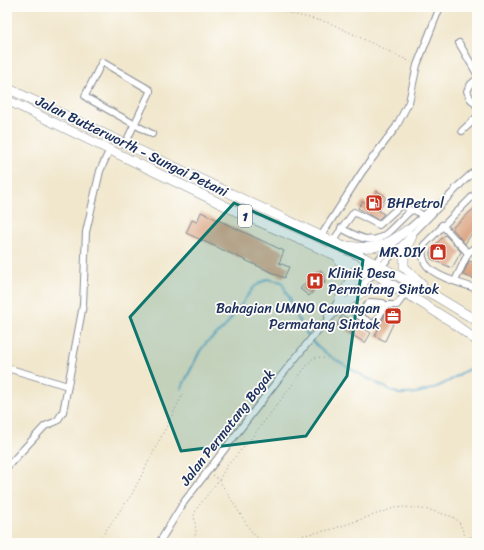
<svg xmlns="http://www.w3.org/2000/svg" width="484" height="550" font-family="Sriracha,sans-serif">
	<style>
		.lines { fill: none; stroke-linecap: round; stroke-linejoin: round }
		.stream { stroke: #52a4cd; stroke-width: 2 }
		.building { fill: #d89f7c }
		.minor-casing { stroke: #868b96; stroke-width: 8 }
		.highway-casing { stroke: #868b96; stroke-width: 10 }
		.path { stroke: #868b96; stroke-width: 1; stroke-dasharray: 1 3; stroke-linecap: butt }
		.minor { stroke: #fff; stroke-width: 6 }
		.highway { stroke: #fff; stroke-width: 9 }
		.marked { fill: #0f766e; fill-opacity: 0.2; stroke: #0f766e; stroke-width: 3; stroke-linejoin: round }
		.labels { text-anchor: middle; stroke-width: 3.5; stroke-linejoin: round; paint-order: stroke }
		.shield { fill: #fdfcf7; stroke: #5f6c8c; stroke-width: 1 }
		.shield-label { font-size: 13px; font-weight: bold; fill: #1b2f5e }
		.street-label { font-size: 14px; fill: #1b2f5e; stroke: #fdfcf7 }
		.poi-label { font-size: 14px; fill: #1b2f5e; stroke: #fdfcf7; text-anchor: start }
	</style>
	<rect width="100%" height="100%" fill="#fdfcf7"/>
	<filter id="ink" filterUnits="userSpaceOnUse"><feTurbulence type="fractalNoise" baseFrequency=".025" numOctaves="2"/><feDisplacementMap in="SourceGraphic" scale="8" xChannelSelector="R" yChannelSelector="G"/><feConvolveMatrix kernelMatrix="1 2 1 2 8 2 1 2 1" color-interpolation-filters="sRGB"/></filter>
	<filter id="wash" filterUnits="userSpaceOnUse"><feTurbulence type="fractalNoise" baseFrequency=".012" numOctaves="4" result="noise"/><feDisplacementMap in="SourceGraphic" scale="16" xChannelSelector="R" yChannelSelector="G"/><feGaussianBlur stdDeviation="0.9" result="paint"/><feColorMatrix in="noise" values="0 0 0 0 0 0 0 0 0 0 0 0 0 0 0 0 0 1.4 0 .05"/><feComposite in="paint" operator="in"/></filter>
	<g filter="url(#wash)">
		<rect width="100%" height="100%" fill="#f1e7cd"/>
		<g class="lines">
			<!-- stream -->
			<path class="stream" d="M181,389L200,351L206,343L224,328L254,287L267,279L282,282C290,302 299,325 313,342C324,356 381,386 399,394C415,395 435,389 449,381C457,377 467,367 477,367"/>
		</g>
		<g id="blocks">
			<!-- building -->
			<g class="building">
				<path d="M377,191L386,197L379,211L384,214L378,220L358,208L363,201L367,204Z"/>
				<path d="M477,206V231L474,230L465,244L452,228Z"/>
				<path d="M201,212L284,251L279,263L289,267L284,278L186,233L192,220L197,222Z"/>
				<path d="M445,235L461,252L452,268L431,259V249Z"/>
				<path d="M469,261L477,263V280L463,275Z"/>
				<path d="M321,271L325,283L317,286L309,296L300,289L307,281L315,278L314,273Z"/>
				<path d="M387,310L397,315L385,341L375,336Z"/>
				<path d="M342,315L371,333L365,343L337,325Z"/>
			</g>
		</g>
	</g>
	<g filter="url(#ink)">
		<use href="#blocks" fill-opacity="0" stroke="#868b96" stroke-width="1"/>
		<g class="lines">
			<!-- minor casing -->
			<g class="minor-casing">
				<g id="minor">
					<path d="M459,43L477,74"/>
					<path d="M477,79L471,84L467,91L470,98L477,106"/>
					<path d="M462,131L477,117"/>
					<path d="M125,144L150,92V90L102,62L85,96L87,98L152,134"/>
					<path d="M456,188L477,169"/>
					<path d="M477,192L424,245C414,274 456,281 477,289"/>
					<path d="M442,225L468,253"/>
					<path d="M341,228C380,250 380,239 410,211L415,210L423,216"/>
					<path d="M321,236L362,172L396,127L409,102L417,65L440,7"/>
					<path d="M332,242L354,212L379,225L402,204L405,205L410,211"/>
					<path d="M455,281L468,253L477,245"/>
					<path d="M348,291L407,230L437,204"/>
					<path d="M353,295L459,186"/>
					<path d="M344,305L358,315"/>
					<path d="M385,305L383,303L370,302L358,315L374,325L385,305H397L405,294"/>
					<path d="M328,316L341,297"/>
					<path d="M7,368L68,386"/>
					<path d="M7,467L45,426L57,421L63,412L83,305L86,232L100,171L109,151"/>
					<path d="M159,543L184,502L277,381L319,329L345,303"/>
					<path d="M401,543H425"/>
					<path d="M463,543L477,540"/>
				</g>
			</g>
			<!-- highway casing -->
			<g class="highway-casing">
				<g id="highway">
					<path d="M7,88L340,245L434,295L477,321"/>
					<path d="M7,100L244,215L369,270L452,322L477,341"/>
					<path d="M412,236L404,253V267L422,284"/>
					<path d="M347,246C375,250 385,247 407,230"/>
					<path d="M339,300C349,284 358,275 339,261"/>
					<path d="M344,305C360,292 373,283 394,290"/>
				</g>
			</g>
			<!-- path -->
			<g class="path">
				<path d="M274,7L284,12L330,23L411,62"/>
				<path d="M213,475L219,480L249,528L255,536L263,540L276,541L333,529L394,508L405,507L430,510L453,517L459,522L465,536"/>
				<path d="M97,543L132,494L183,394"/>
				<path d="M193,543L196,532L194,515L197,508L219,480L226,467L250,440L312,359L318,357L327,359"/>
			</g>
			<!-- minor -->
			<use href="#minor" class="minor"/>
			<!-- highway -->
			<use href="#highway" class="highway"/>
		</g>
	</g>
	<!-- marked area -->
	<path class="marked" d="M234,203L363,260L347,376L306,436L181,451L130,317Z"/>
	<!-- icons -->
	<defs>
		<g id="fuel-square" transform="scale(0.9)"><rect x="-9" y="-9" width="18" height="18" rx="4" fill="#c8321e" stroke="#fdfcf7"/><path d="M-5.5-6h7V0h2V4h1.3V-2.5L3-4.5l.8-.8L6-3V5H2.5V1h-1V6h-7ZM-4.2-4.7v3.2H.2V-4.7Z" fill="#fff"/></g>
		<g id="shop-square" transform="scale(0.9)"><rect x="-9" y="-9" width="18" height="18" rx="4" fill="#c8321e" stroke="#fdfcf7"/><path d="M-5-2.5h2.3a2.7 3.5 0 0 1 5.4 0H5L5.5 6h-11ZM-1.5-2.5h3a1.5 2.3 0 0 0-3 0Z" fill="#fff"/></g>
		<g id="hospital-square" transform="scale(0.9)"><rect x="-9" y="-9" width="18" height="18" rx="4" fill="#c8321e" stroke="#fdfcf7"/><path d="M-5-5h3v3.5h4V-5h3V5h-3V1.5h-4V5h-3Z" fill="#fff"/></g>
		<g id="office-square" transform="scale(0.9)"><rect x="-9" y="-9" width="18" height="18" rx="4" fill="#c8321e" stroke="#fdfcf7"/><path d="M-6-3h4V-5.5h4V-3h4V5H-6ZM-1-4.5V-3h2v-1.5ZM-6 0V1H6V0Z" fill="#fff"/></g>
	</defs>
	<g fill-rule="evenodd">
		<use href="#fuel-square" x="374" y="203"/>
		<use href="#shop-square" x="438" y="252"/>
		<use href="#hospital-square" x="315" y="281"/>
		<use href="#office-square" x="393" y="316"/>
	</g>
	<g class="labels">
		<!-- shield labels -->
		<rect class="shield" x="238" y="205" width="14" height="22" rx="3"/>
		<g class="shield-label">
			<text x="245" y="221">1</text>
		</g>
		<!-- street labels -->
		<g class="street-label">
			<text transform="translate(132 146) rotate(26)" y="5">Jalan Butterworth - Sungai Petani</text>
			<text transform="translate(227 427) rotate(-52)" y="5">Jalan Permatang Bogak</text>
		</g>
		<!-- poi labels -->
		<g class="poi-label">
			<text x="387" y="208">BHPetrol</text>
			<text x="425" y="257" text-anchor="end">MR.DIY</text>
			<text x="328" y="278">Klinik Desa<tspan x="328" dy="16">Permatang Sintok</tspan></text>
			<text x="380" y="313" text-anchor="end">Bahagian UMNO Cawangan<tspan x="380" dy="16">Permatang Sintok</tspan></text>
		</g>
	</g>
	<!-- margin -->
	<rect width="484" height="550" fill="none" stroke="#fdfcf7" stroke-width="24"/>
</svg>
